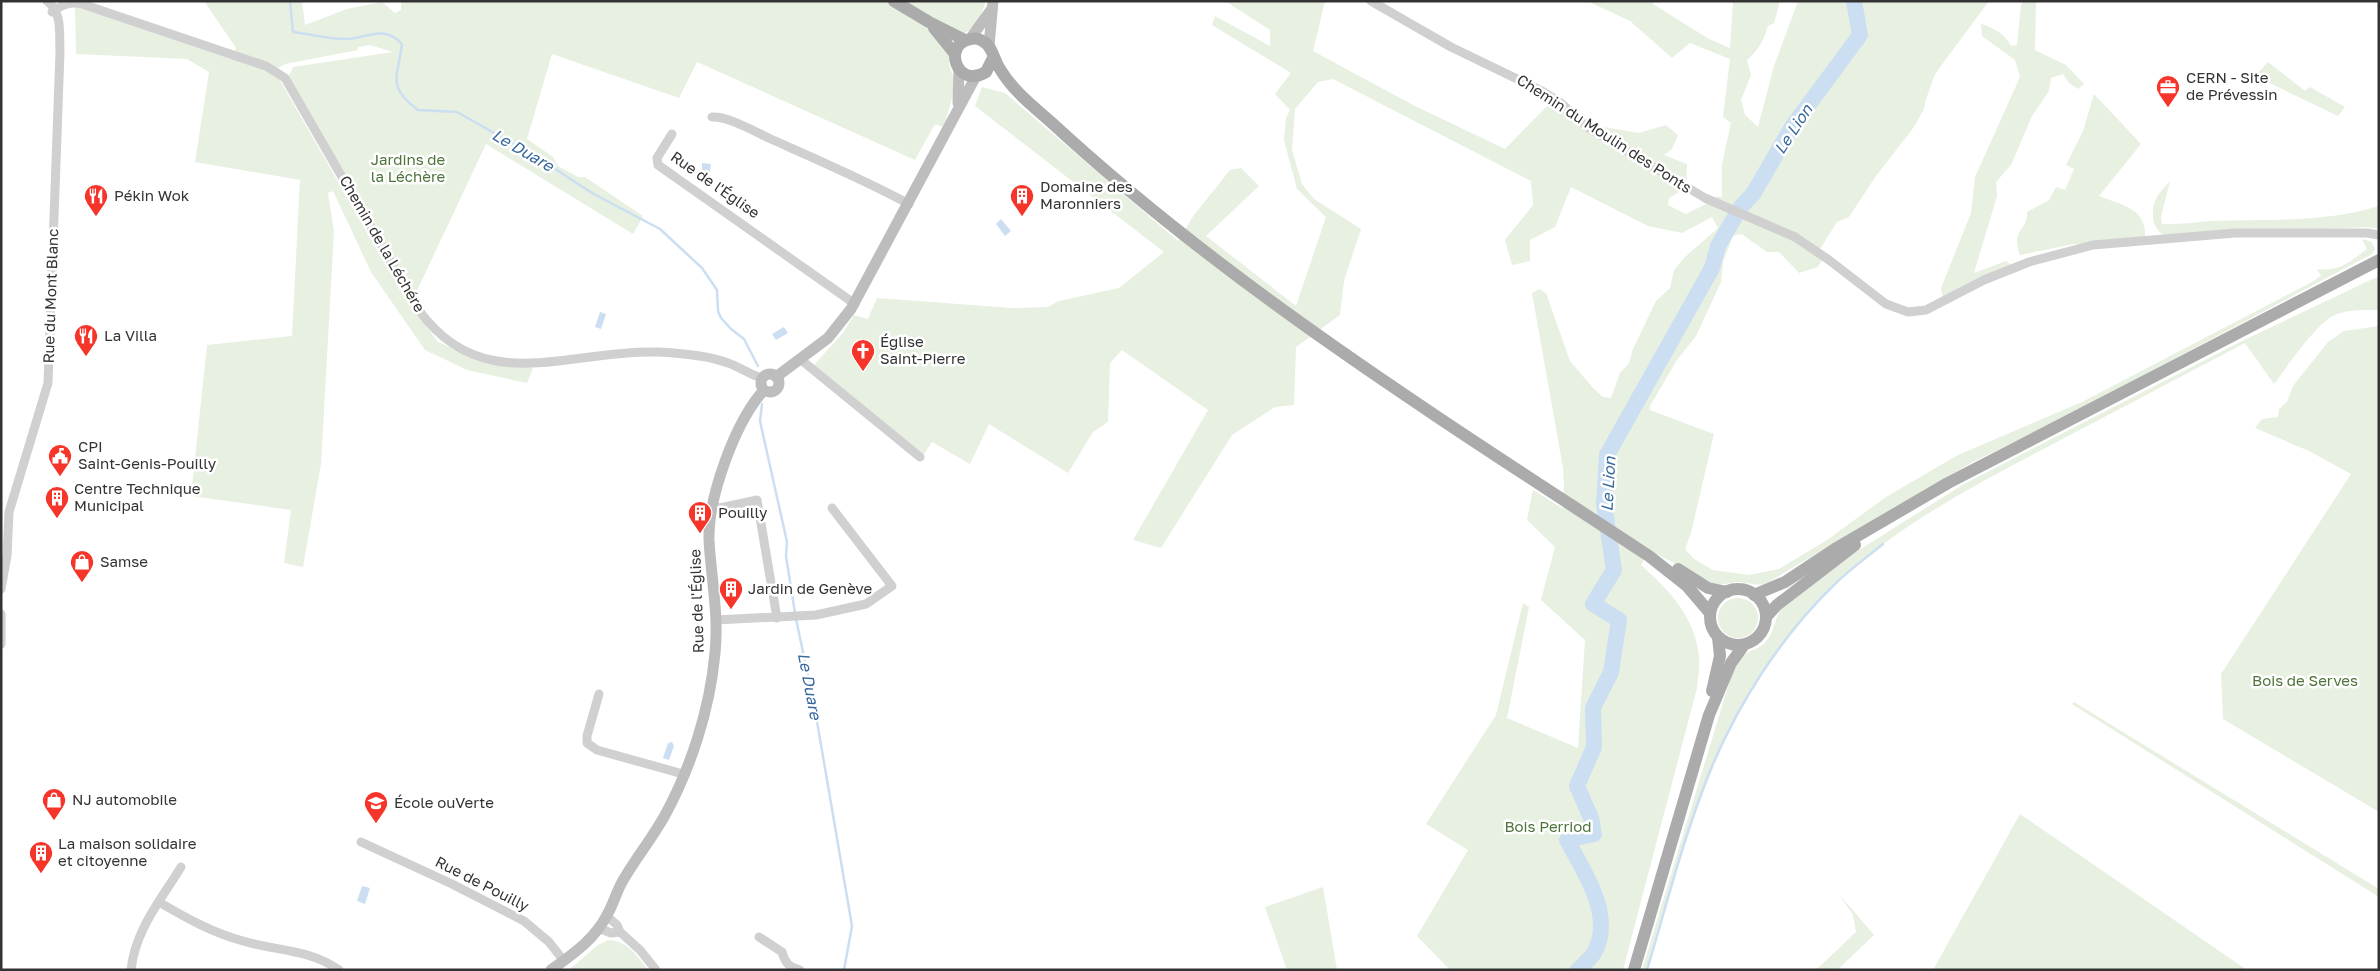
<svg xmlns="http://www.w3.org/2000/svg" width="2380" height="971" font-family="'Golos Text',sans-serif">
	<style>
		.green { fill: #e7f0e1 }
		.water { fill: #ccdef1 }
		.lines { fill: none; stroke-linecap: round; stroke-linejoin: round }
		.stream { stroke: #ccdef1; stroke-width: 2.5 }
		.river { stroke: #ccdef1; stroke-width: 16 }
		.street { stroke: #d0d0d0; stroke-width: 9 }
		.secondary { stroke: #bdbdbd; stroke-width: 11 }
		.primary { stroke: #ababab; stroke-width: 12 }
		.labels { text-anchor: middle; stroke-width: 5; stroke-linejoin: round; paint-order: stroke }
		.poi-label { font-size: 15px; fill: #333; stroke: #fff; text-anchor: start }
		.street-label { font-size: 15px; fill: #333; stroke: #fff }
		.park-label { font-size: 15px; fill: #4e743b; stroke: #fff }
		.water-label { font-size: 16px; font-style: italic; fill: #38699e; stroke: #fff }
	</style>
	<rect width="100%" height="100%" fill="#fff"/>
	<!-- green -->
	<g class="green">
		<path d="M204,1H302L305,25L347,9L382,2L395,13L401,10V1H986C981,15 977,26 964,34L957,33L945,46L949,53V65L956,84L944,127L935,124L915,160L697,62L679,98L552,54L527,139L553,157L558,166L578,177H585L643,216L633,234L486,144L414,297L288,78L293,67L393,52L370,45L358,47V50L285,64L274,70L387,267L411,306L438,342L472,357L533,368L527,383L467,370L425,350L371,272L333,191L328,193L334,231L321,464L303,567L284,563L291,510L191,496L207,345L292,336L300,180L195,162L209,72L187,59L76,54L75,6L231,59L236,48Z"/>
		<path d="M1225,1H1325L1313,51L1413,105L1505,149L1550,103L1580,123L1639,133L1666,125L1678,135L1672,149L1664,155L1687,164L1686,188L1669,198L1668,205L1686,214L1708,203L1710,197H1722V164L1731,123L1723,117L1730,59L1690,43L1672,58L1630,21L1587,1H1653V4L1709,39L1730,48L1733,1H1780L1774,23L1768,26C1764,40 1758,51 1747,60L1751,75L1741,100L1745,115L1758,127L1774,66L1798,1H1989L1935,74L1925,102L1924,109L1914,127L1876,176L1849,217L1837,222L1820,249L1822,260L1818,267L1799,273L1779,252H1767C1759,246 1749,240 1742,234L1733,236L1723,262L1721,282L1696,336L1677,360L1650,406V410L1714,434L1691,533L1685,549L1694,559L1713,570L1749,575L1779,569L1827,540L1886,497L1958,455L2082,402L2310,283L2321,276L2317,269C2339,272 2350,262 2367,249L2362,239L2372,242L2375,249L2372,254L2045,427L1971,463L1765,584C1755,586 1747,582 1736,582C1727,583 1721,586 1712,583L1649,550L1641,565C1669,590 1695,617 1699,656C1700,666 1698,677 1697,688L1623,970H1450L1417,936L1468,850L1426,824L1496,715L1523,603L1529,607L1507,718L1578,748L1585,640L1541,600L1555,547L1527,520L1533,490L1562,508L1564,487L1563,468L1532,293L1539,289L1546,293L1570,361L1593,388L1603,397L1611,398L1620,373L1629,363L1633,349L1656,301L1670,288L1674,270L1685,257L1718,228L1712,217L1682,233L1648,226L1571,187L1555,227L1530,240V261L1512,265L1505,240L1533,205L1531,181L1333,79L1318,82L1295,109L1292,150L1302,184L1314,199L1361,229L1344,281L1340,315L1296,347L1294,405L1275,407L1232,435L1161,548L1133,540L1208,410L1122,350L1110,363L1108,422L1093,432L1068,473L989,424L970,464L932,442L924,454L833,385L813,366L843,333L854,315L868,319L877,298L1012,308L1048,307L1059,301L1119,288L1164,252L975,106L982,87L1005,93L1178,241L1194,215L1230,170L1241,168L1259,186L1206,236L1296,306L1326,217L1297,189L1284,140L1286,118L1290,110L1275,94L1291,73L1212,25L1215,16L1270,46V30Z"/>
		<path d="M2024,1H2036L2035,50L2066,65L2084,84L2078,89L2069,83L2063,74L2051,78L2049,91L2032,116L2011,165L1996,182L1997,196L1974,273L2006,261L2010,264L2008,269L1943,299L1941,288L1971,213L1975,177L2020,77L2015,60L1982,36L1981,24C1993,27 2006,35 2011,46L2017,45L2021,5Z"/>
		<path d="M2268,62L2305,91L2310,87L2345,107L2338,116L2255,76Z"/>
		<path d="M2094,94L2141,144L2099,196C2121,205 2147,208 2145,237L2082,245L2074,244L2020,255C2010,228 2029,230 2027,212L2049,200L2056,187L2065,190L2074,169L2066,165L2083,131Z"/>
		<path d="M2170,181L2161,217L2162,224C2179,225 2195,222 2212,221C2269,219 2323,223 2379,206V229L2367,227L2166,236C2151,230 2150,210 2157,197C2160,192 2166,186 2170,181Z"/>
		<path d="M2379,276V310C2364,310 2346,309 2333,316C2314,326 2288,366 2274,384L2245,343C2180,377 2116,411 2051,445C1982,481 1908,520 1849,571C1804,610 1764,663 1737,715C1696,796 1673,884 1647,970H1642L1729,683C1732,674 1735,661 1744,655C1752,649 1761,649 1767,640C1775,630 1774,617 1783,608L1851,555L1964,484L2244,340Z"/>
		<path d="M2379,326V812L2223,719L2221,674L2351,474L2309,451L2255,428L2262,419L2278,417L2279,409L2287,402L2293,386L2328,342L2344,331Z"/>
		<circle cx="1738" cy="618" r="20"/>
		<path d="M2074,702L2379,889V897L2072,704Z"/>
		<path d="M2020,814L2247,970H1933Z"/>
		<path d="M1323,887L1337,970H1287L1265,907Z"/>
		<path d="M1839,894L1874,935L1837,970H1816L1856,932L1853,915Z"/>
		<path d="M608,940C627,940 637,956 648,970H569L598,945Z"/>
	</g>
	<!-- water -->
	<g class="water">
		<path d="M702,163L711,164L709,178L702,177Z"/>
		<path d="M1001,219L1011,231L1005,236L996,224Z"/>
		<path d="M600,312L606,314L601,329L595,327Z"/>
		<path d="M784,327L788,333L776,340L772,334Z"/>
		<path d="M668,743L672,742L674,746L669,760L663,758Z"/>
		<path d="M362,886L370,888L365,904L357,901Z"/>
	</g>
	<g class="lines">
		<!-- stream -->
		<g class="stream">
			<path d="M290,1L293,32C310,34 327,39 344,39C365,40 382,23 402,44C398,77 386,86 418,110L457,112L537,157L592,193L660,229L702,268L717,290L718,311L721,318L731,329L744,339L758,366"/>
			<path d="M762,404L760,421L787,542L786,556L795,613"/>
			<path d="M796,619L814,704L852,926L844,970"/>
			<path d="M1647,970C1667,904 1684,835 1710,771C1738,704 1781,636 1834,585C1849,570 1866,558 1883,544"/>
		</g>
		<!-- river -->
		<path class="river" d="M1578,970C1583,965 1590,959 1594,953C1615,916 1584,872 1567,840L1594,834L1591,818L1577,786L1594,747L1593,708L1611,672L1619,620L1593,604L1614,570L1604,504L1607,455L1712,268L1718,246L1740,208L1753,194L1792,127L1860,35L1854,1"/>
		<!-- street -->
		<g class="street">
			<path d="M1371,1L1451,47L1542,91L1561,103L1587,127L1705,198L1795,237L1829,260L1886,304L1908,312L1926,310L1984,280L2029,262L2093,245L2235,233H2367L2379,235"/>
			<path d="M52,12C62,5 70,1 82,4L266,66L285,78L418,309C482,399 569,349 657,352C680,353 706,355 728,363C740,367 750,375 762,378"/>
			<path d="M712,117C729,116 757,133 773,140C818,160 865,180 909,204"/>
			<path d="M672,134L657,158L658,165L855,304"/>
			<path d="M800,359L920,457"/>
			<path d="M712,506L720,508L757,500L777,618"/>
			<path d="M1,589L7,556L9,512L48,383L60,52C59,34 63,13 47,1"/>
			<path d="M1,614V644"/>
			<path d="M716,620L816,615L866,604L892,586L832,508"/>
			<path d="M599,694L587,736V743L597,750L683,774"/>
			<path d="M361,842L452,884L524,921L549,942L564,961"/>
			<path d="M159,902C186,918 213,933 243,941C276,951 310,949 339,970"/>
			<path d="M607,916L617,925L620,932L640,950L656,970"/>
			<path d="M599,928L611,933L620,932"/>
			<path d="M759,937L782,952C785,963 789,967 800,970"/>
			<path d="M131,970C135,930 161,900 181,867"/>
		</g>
		<!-- secondary -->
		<g class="secondary">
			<path d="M970,39L991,10"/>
			<path d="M989,46L993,1"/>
			<path d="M958,103L959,69"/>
			<circle cx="770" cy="383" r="9"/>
			<path d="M776,377L828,338L851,309L976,76"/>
			<path d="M551,970C573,954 595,939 607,915C614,903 617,889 625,877C637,857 652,838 664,817C691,768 710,709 715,653C719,615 711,577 709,540C708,497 735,422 764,390"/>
		</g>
		<!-- primary -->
		<g class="primary">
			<path d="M894,1L929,22L965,40"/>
			<path d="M934,28L955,54"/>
			<path d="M993,58L986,72C956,90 942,43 971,39C975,38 980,39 984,42C993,47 994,61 1000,69C1013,91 1033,106 1052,123C1233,290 1444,421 1649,556L1687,586L1710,613"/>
			<path d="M1678,569L1708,588L1727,592"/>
			<circle cx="1738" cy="617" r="28"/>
			<path d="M1754,595L1785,582L1835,549L1948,483L2379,260"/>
			<path d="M1766,617L1777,605L1855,545"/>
			<path d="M1712,691L1720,656L1718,637"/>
			<path d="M1634,970L1709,715L1731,663L1744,645"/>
		</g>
	</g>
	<!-- icons -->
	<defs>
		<g id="office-pin" transform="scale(1.25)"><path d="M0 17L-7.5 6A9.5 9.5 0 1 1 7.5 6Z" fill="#f5352a" stroke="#fff"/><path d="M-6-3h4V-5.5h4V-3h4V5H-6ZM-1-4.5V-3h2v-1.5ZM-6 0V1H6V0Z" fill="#fff"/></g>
		<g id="restaurant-pin" transform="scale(1.25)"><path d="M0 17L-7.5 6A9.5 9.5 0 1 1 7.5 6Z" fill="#f5352a" stroke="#fff"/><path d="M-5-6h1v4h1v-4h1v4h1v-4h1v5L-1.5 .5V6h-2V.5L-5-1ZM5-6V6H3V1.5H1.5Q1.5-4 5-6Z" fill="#fff"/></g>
		<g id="building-pin" transform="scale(1.25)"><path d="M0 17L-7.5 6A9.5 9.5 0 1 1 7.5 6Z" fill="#f5352a" stroke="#fff"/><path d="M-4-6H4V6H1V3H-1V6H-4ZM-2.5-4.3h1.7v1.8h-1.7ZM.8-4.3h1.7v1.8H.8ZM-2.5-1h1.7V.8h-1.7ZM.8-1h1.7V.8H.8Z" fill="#fff"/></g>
		<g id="church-pin" transform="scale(1.25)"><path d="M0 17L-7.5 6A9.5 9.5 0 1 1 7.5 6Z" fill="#f5352a" stroke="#fff"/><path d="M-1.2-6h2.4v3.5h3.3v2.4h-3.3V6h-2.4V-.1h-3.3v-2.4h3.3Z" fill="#fff"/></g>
		<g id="civic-pin" transform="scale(1.25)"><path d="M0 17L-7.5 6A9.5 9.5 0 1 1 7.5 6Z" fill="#f5352a" stroke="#fff"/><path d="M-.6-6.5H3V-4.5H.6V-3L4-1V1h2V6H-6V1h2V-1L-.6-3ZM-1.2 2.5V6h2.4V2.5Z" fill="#fff"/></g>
		<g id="shop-pin" transform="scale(1.25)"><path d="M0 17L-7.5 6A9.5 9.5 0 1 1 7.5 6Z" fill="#f5352a" stroke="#fff"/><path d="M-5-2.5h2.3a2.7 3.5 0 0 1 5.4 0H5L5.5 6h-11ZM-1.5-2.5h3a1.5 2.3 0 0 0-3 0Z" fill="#fff"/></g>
		<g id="school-pin" transform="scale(1.25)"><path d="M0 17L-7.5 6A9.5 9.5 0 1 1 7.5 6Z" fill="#f5352a" stroke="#fff"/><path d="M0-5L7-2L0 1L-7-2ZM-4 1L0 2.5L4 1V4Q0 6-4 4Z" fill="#fff"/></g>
	</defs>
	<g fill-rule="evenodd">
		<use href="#office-pin" x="2168" y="87"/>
		<use href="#restaurant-pin" x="96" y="196"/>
		<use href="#building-pin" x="1022" y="196"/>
		<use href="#restaurant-pin" x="86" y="336"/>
		<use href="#church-pin" x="863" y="351"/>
		<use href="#civic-pin" x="60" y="456"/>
		<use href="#building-pin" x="57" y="498"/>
		<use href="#building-pin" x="700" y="513"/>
		<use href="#shop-pin" x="82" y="562"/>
		<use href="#building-pin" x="731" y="589"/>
		<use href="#shop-pin" x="54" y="800"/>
		<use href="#school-pin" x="376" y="803"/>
		<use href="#building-pin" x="41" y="853"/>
	</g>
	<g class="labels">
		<!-- poi labels -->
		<g class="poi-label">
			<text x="2186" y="83">CERN - Site<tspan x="2186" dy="17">de Prévessin</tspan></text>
			<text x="1040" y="192">Domaine des<tspan x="1040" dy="17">Maronniers</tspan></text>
			<text x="114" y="201">Pékin Wok</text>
			<text x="104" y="341">La Villa</text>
			<text x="880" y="347">Église<tspan x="880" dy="17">Saint-Pierre</tspan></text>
			<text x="78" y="452">CPI<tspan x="78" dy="17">Saint-Genis-Pouilly</tspan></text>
			<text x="74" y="494">Centre Technique<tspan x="74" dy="17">Municipal</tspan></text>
			<text x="718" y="518">Pouilly</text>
			<text x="100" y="567">Samse</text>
			<text x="748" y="594">Jardin de Genève</text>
			<text x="72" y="805">NJ automobile</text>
			<text x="394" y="808">École ouVerte</text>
			<text x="58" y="849">La maison solidaire<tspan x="58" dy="17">et citoyenne</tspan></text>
		</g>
		<!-- street labels -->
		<g class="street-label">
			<text transform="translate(1604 134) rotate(33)" y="5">Chemin du Moulin des Ponts</text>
			<text transform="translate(715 185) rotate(35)" y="5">Rue de l'Église</text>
			<text transform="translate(382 244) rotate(60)" y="5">Chemin de la Léchére</text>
			<text transform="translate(51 296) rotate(-88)" y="5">Rue du Mont Blanc</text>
			<text transform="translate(697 601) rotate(-92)" y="5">Rue de l'Église</text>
			<text transform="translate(482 884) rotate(27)" y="5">Rue de Pouilly</text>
		</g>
		<!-- park labels -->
		<g class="park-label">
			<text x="408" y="165">Jardins de<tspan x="408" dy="17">la Léchère</tspan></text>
			<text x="2305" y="686">Bois de Serves</text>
			<text x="1548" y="832">Bois Perriod</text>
		</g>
		<!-- water labels -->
		<g class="water-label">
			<text transform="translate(1793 129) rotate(-57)" y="6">Le Lion</text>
			<text transform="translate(523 150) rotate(30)" y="6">Le Duare</text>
			<text transform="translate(1608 484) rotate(-87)" y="6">Le Lion</text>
			<text transform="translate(810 686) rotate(79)" y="6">Le Duare</text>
		</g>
	</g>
	<!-- border -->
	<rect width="2380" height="971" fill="none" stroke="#333333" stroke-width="5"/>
</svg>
